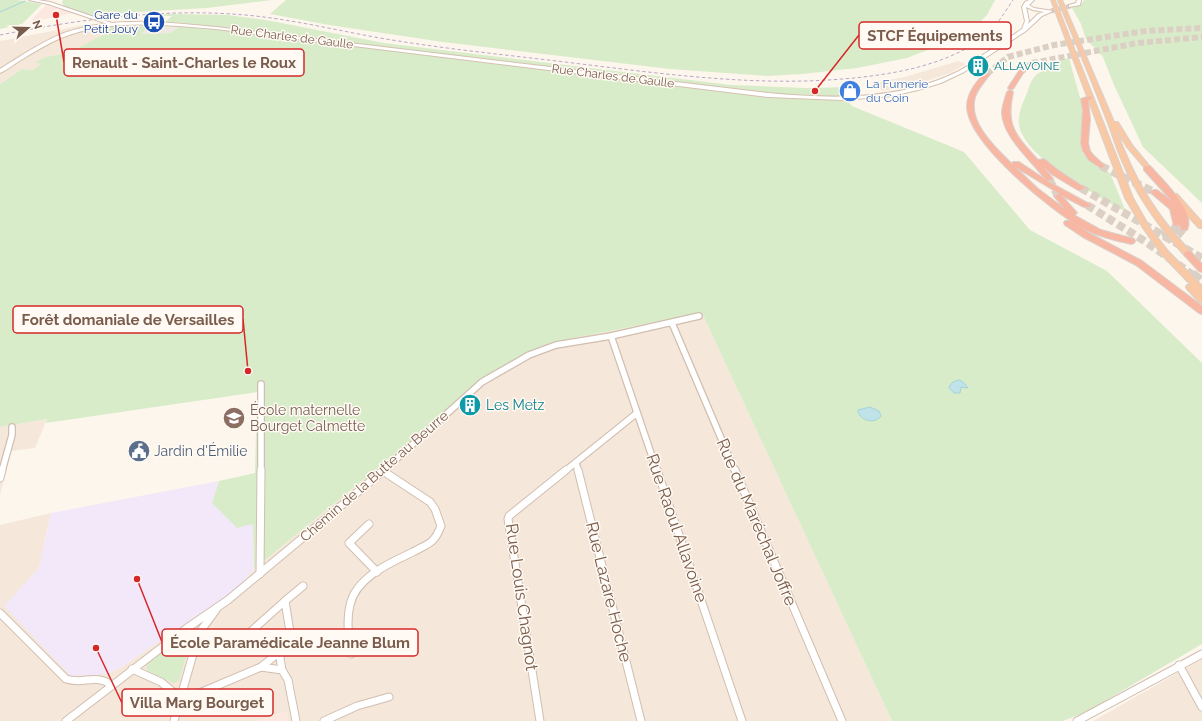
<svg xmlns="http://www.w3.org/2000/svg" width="1202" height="721" font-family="Raleway,sans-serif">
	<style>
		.residential { fill: #f5e8da }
		.commercial { fill: #fde8e0 }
		.industrial { fill: #efe9e4 }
		.education { fill: #f3e8fa }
		.green { fill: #d8ecc9 }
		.water { fill: #bfe3e8; stroke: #a5d3da }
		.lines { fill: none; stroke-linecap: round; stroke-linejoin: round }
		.stream { stroke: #a5d3da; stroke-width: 1 }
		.secondary-tunnel { stroke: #dcd0c4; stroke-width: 5; stroke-dasharray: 5 2.5; stroke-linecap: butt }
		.motorway-tunnel-far2 { stroke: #dcd0c4; stroke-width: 6; stroke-dasharray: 6 3; stroke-linecap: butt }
		.motorway-tunnel-far1 { stroke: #dcd0c4; stroke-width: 8; stroke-dasharray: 8 4; stroke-linecap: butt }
		.motorway-tunnel { stroke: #dcd0c4; stroke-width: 10; stroke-dasharray: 10 5; stroke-linecap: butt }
		.minor-far1-casing { stroke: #d1beb0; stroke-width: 8 }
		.minor-casing { stroke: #d1beb0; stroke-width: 9 }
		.tertiary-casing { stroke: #d1beb0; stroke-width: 2 }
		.secondary-casing { stroke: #d6c0b0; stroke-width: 2 }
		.trunk-casing { stroke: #dad1cd; stroke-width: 2 }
		.motorway-casing { stroke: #dad1cd; stroke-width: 2 }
		.minor-far1 { stroke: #fff; stroke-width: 5.5 }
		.minor { stroke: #fff; stroke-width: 7 }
		.tertiary { fill: #fff; fill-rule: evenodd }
		.secondary { fill: #fff; fill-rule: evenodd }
		.trunk { fill: #f9c8a4; fill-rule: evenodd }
		.motorway { fill: #f7b7a3; fill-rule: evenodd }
		.rail { stroke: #b9a8c9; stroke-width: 1; stroke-dasharray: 3.5 2.5; stroke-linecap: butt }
		.labels { text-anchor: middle; stroke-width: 3; stroke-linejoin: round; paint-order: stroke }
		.far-transit-label { font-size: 12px; fill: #164399; stroke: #fffaf3; text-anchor: end }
		.far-street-label { font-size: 12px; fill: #7a5c4d; stroke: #fffaf3 }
		.far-culture-label { font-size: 12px; fill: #0d838f; stroke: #fffaf3; text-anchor: start }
		.far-shop-label { font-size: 12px; fill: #366cbe; stroke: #fffaf3; text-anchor: start }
		.culture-label { font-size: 14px; fill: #0d838f; stroke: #fffaf3; text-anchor: start }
		.education-label { font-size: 14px; fill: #785e54; stroke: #fffaf3; text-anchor: start }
		.service-label { font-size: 14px; fill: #4e5e75; stroke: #fffaf3; text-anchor: start }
		.street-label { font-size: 14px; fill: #7a5c4d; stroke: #fffaf3 }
		.near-street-label { font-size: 17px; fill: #7a5c4d; stroke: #fffaf3 }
		.leader { fill: none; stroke: #d62828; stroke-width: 1.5 }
		.callout-dot { fill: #d62828; stroke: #fffaf3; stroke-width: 1.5 }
		.callout { fill: #fffaf3; stroke: #d62828; stroke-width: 1.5 }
		.callout-label { font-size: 15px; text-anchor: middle; font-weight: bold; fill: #7a5c4d }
	</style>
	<rect width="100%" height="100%" fill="#fdf6ec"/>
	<!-- residential -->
	<g class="residential">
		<path d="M89,24L95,26L103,24L106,33L70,52L46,57L36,62L42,64L33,70L22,69L0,84V41Z"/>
		<path d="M958,61L966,64L950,73L915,85L883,91L872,83L905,77Z"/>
		<path d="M702,313L892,721H288L286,711L259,721H0V525L51,513L39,568L5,606L107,674L120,668L237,589L254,569L396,453L481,380L531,351L558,341Z"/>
		<path d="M47,419L35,448L11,451L0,495V427Z"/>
		<path d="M1202,659V721H1093Z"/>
	</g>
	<!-- commercial -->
	<g class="commercial">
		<path d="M46,5L74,13L32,22L34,17Z"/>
		<path d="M286,711L288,721H259Z"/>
	</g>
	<!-- industrial -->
	<path class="industrial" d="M149,26L180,27L170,33L140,34Z"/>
	<!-- education -->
	<path class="education" d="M219,481L212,503L253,523L254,569L237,589L120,668L107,674L71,676L4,606L39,568L51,513Z"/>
	<!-- green -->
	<g class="green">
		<path d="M0,0H18L42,4L22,24L0,29Z"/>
		<path d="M63,0H272L207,8L86,15L65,7L62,3Z"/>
		<path d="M286,0H995L987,15L975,27L956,39L907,58L857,68L802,74L767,76L670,69L443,42L329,25L270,14Z"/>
		<path d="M1084,0H1202V203L1143,147L1114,85L1103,57L1086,39L1081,24L1071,6L1081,4Z"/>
		<path d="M172,14L227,15L266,20L384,43L731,85L806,88L856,87L861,94L848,101L852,106L964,152L1030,230L1107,271L1202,363V644L1086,712L1063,721H892L702,313L558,341L531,351L481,380L396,453L254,569L253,524L237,528L212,503L219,481L255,473L257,392L46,423L47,419L0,427V84L22,69L33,70L41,64L35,62L46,57L70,52L106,33L104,26H149L141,34L170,33L179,27L160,26L172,16H139Z"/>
		<path d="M1069,58L1084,112L1080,141L1083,154L1094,164L1110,173L1126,212C1098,196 1025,159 1019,125C1018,115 1021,107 1025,98C1030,87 1030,77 1042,71L1040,65Z"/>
		<path d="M186,634L192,635L179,681L173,683L148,671L146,668L148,662Z"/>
	</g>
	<!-- water -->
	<g class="water">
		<path d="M960,380L964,383L968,388L961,387L960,393H954L949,388C950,383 955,380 960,380Z"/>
		<path d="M870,407L879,411L881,416C875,425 858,420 858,410Z"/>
	</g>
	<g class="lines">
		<!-- stream -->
		<path class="stream" d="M0,12L25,1"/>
		<!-- secondary-tunnel -->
		<path class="secondary-tunnel" d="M1051,11L1071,6"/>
		<!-- motorway-tunnel-far2 -->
		<g class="motorway-tunnel-far2">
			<path d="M1032,63L1138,43L1202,37"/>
			<path d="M987,74L1008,57L1054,45L1145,31L1202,28"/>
		</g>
		<!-- motorway-tunnel-far1 -->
		<g class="motorway-tunnel-far1">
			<path d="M1101,166L1154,192"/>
			<path d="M1049,179L1058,196"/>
			<path d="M1081,188L1202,258"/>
			<path d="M1087,205L1146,242L1193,275"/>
			<path d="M1162,236L1173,231L1177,224"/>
			<path d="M1167,240L1178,235L1184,228"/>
		</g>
		<!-- motorway-tunnel -->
		<path class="motorway-tunnel" d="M1192,274L1202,282"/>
		<!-- minor-far1 casing -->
		<g class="minor-far1-casing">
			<g id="minor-far1">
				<path d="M672,323L735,471"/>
				<path d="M611,336L657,471"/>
				<path d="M576,463L578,471"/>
				<path d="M2,471L12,435V427"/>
				<path d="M261,471V384"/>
				<path d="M383,471L482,382L529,355L556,345L611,336L699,316"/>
				<path d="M565,471L637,413"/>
			</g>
		</g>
		<!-- minor casing -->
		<g class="minor-casing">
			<g id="minor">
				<path d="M578,470L641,721"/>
				<path d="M657,470L742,721"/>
				<path d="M735,470L842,721"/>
				<path d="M0,478L2,470"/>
				<path d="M369,524L349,543L377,572"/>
				<path d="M260,574L261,470"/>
				<path d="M285,601L303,586"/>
				<path d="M0,613L66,679C84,685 94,673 112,685"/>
				<path d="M248,634L285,601L291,638L282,650L261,667"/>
				<path d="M282,650L280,658L282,670"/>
				<path d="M351,654C349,638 346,621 350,605C356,577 390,563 413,552C429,543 434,544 441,526L435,509L430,502L383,471"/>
				<path d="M1179,665L1202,707"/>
				<path d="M132,669L161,682L179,697"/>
				<path d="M179,697H190L261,667L282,670L288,680L296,721"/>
				<path d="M66,721L187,628L228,600L384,470"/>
				<path d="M174,721L199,633L216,610"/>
				<path d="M324,721L357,706L389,697"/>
				<path d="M540,721L508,519L509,516L566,470"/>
				<path d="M1077,721L1202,654"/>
			</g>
		</g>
		<!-- tertiary casing -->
		<g class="tertiary-casing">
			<path id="tertiary" d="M29,0H38L50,2L112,23L110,26H108V24L48,4Z"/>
		</g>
		<!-- secondary casing -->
		<g class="secondary-casing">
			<g id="secondary">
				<path d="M1029,0H1034L1029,5L1034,8L1053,11L1042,16L1026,31L964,72L941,83L918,90L892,96L842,100L768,97L216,29C165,25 110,18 61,38C47,44 34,52 21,60C14,64 7,70 0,73V69C21,56 41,42 64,33C113,16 166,22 216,27L768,93C833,99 899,101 959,71C967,67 974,61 981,56C995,47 1009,38 1022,29L1025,21L1022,7L1025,2ZM1026,7L1033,10L1044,12L1038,14L1028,24L1029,21Z"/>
				<path d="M1077,0H1081L1080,5L1069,7V5L1076,3Z"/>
			</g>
		</g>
		<!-- trunk casing -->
		<g class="trunk-casing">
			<g id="trunk">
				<path d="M1051,0H1055L1133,198L1150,228L1168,251L1202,286V294L1201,293L1202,295V303L1199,302L1187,289L1186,287L1187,285H1191L1162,255L1143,228L1125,198Z"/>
				<path d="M1058,0H1062L1114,122H1118L1132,145L1156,174L1155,175H1151L1127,147L1116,129C1134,179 1155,214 1191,252L1192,254L1191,256H1185C1160,228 1138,198 1123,163C1116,148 1112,133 1106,118C1091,78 1074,39 1058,0Z"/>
				<path d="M1171,194H1177L1202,222V228H1199L1171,198Z"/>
			</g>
		</g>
		<!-- motorway casing -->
		<g class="motorway-casing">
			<g id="motorway">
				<path d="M1030,62L1035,63L1023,73L1013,89H1009L1008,88L1019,71Z"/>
				<path d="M985,73L990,74C985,81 978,88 975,97C967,123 997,149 1013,165V162H1019L1046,180C1032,161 1003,137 1002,113C1002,106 1005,99 1007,92L1010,90L1013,92C1005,126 1016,136 1038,160L1044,159L1059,171L1085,188L1081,190H1078L1053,175L1043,166L1053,179L1047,181L1091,205L1090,207H1084L1061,195L1077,213L1074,215L1101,230L1134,239L1135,241L1134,243L1131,244C1114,240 1097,236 1082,228C1052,211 968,143 967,107C967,93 976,82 985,73ZM1014,166L1060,194L1054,196L1066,210L1037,188Z"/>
				<path d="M1090,96L1093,98L1088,100L1090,119L1088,143L1090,151L1094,156L1105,166L1101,168L1089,160L1083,151L1081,143L1083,110L1081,99Z"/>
				<path d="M1144,166H1150C1162,180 1196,210 1187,230H1181L1180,225L1174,226L1170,209L1150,192L1154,190H1157L1173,202L1144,170Z"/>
				<path d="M1065,221H1071L1089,233L1142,261L1202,306V314L1199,313L1136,265L1083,237L1065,225L1064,223Z"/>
				<path d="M1188,251L1191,252L1202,264V272L1199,271L1185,256L1184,254L1185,252Z"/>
			</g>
		</g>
		<!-- minor-far1 -->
		<use href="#minor-far1" class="minor-far1"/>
		<!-- minor -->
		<use href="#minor" class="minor"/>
		<!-- tertiary -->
		<use href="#tertiary" class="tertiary"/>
		<!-- secondary -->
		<use href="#secondary" class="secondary"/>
		<!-- trunk -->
		<use href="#trunk" class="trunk"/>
		<!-- motorway -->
		<use href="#motorway" class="motorway"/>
		<!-- rail -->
		<path class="rail" d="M0,35C81,19 163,8 245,15C291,19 335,30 380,38C444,49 508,55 573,63C672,75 771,89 871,76C909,71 948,62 980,40C994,30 1003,15 1013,0"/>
	</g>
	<!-- icons -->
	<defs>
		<g id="bus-disc" transform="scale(1.15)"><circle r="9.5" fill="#1a4fb4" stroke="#fffaf3"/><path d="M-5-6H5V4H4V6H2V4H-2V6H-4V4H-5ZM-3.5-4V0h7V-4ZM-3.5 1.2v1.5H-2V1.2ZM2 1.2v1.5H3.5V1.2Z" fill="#fff"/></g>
		<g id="building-disc" transform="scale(1.15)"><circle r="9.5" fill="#0f9aa8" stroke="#fffaf3"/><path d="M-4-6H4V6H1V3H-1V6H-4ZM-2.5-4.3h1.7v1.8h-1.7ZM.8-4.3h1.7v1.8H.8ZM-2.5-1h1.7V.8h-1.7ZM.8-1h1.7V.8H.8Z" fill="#fff"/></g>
		<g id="shop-disc" transform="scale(1.15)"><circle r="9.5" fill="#3f7fe0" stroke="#fffaf3"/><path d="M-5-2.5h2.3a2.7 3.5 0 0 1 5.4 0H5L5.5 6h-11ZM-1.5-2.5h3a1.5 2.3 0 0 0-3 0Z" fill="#fff"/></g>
		<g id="school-disc" transform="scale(1.15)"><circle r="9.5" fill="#8d6e63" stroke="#fffaf3"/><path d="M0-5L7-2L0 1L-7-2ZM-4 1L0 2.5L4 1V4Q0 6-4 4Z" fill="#fff"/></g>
		<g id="civic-disc" transform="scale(1.15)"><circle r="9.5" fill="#5c6f8a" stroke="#fffaf3"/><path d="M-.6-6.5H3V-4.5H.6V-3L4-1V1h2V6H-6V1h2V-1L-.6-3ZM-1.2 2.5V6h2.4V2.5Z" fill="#fff"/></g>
	</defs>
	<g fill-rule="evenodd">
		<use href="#bus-disc" x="154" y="22"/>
		<use href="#building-disc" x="978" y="66"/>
		<use href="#shop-disc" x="850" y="91"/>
		<use href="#building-disc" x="470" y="405"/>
		<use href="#school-disc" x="234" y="418"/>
		<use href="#civic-disc" x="139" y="451"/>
	</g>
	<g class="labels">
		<!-- far-transit labels -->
		<g class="far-transit-label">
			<text x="138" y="19">Gare du<tspan x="138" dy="14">Petit Jouy</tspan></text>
		</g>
		<!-- far-street labels -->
		<g class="far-street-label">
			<text transform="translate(292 37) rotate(7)" y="4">Rue Charles de Gaulle</text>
			<text transform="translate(613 76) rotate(7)" y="4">Rue Charles de Gaulle</text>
		</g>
		<!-- far-culture labels -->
		<g class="far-culture-label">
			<text x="994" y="70">ALLAVOINE</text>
		</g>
		<!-- far-shop labels -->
		<g class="far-shop-label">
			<text x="866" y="88">La Fumerie<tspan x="866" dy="14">du Coin</tspan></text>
		</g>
		<!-- culture labels -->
		<g class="culture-label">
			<text x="486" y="410">Les Metz</text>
		</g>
		<!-- education labels -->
		<g class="education-label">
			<text x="250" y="415">École maternelle<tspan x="250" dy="16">Bourget Calmette</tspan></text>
		</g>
		<!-- service labels -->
		<g class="service-label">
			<text x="154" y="456">Jardin d'Émilie</text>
		</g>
		<!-- street labels -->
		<g class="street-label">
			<text transform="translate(374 476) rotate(-41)" y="5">Chemin de la Butte au Beurre</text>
		</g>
		<!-- near-street labels -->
		<g class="near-street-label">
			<text transform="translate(757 522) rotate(67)" y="6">Rue du Maréchal Joffre</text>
			<text transform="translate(677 528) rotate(71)" y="6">Rue Raoul Allavoine</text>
			<text transform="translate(609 592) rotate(76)" y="6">Rue Lazare Hoche</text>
			<text transform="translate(522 597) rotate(82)" y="6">Rue Louis Chagnot</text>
		</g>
	</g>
	<!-- callouts -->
	<path class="leader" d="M815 91L859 35M56 15L64 62M248 371L243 319M137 579L162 642M96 648L122 703"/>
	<g class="callout-dot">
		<circle cx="815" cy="91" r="4"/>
		<circle cx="56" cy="15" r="4"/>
		<circle cx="248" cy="371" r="4"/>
		<circle cx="137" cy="579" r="4"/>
		<circle cx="96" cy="648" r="4"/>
	</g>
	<g class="callout">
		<rect x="859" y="22" width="152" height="27" rx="4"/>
		<rect x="64" y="49" width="240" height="27" rx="4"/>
		<rect x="13" y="306" width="230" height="27" rx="4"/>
		<rect x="162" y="629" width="256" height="27" rx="4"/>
		<rect x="122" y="689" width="151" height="27" rx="4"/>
	</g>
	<g class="callout-label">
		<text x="935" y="41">STCF Équipements</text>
		<text x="184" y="68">Renault - Saint-Charles le Roux</text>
		<text x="128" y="325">Forêt domaniale de Versailles</text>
		<text x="290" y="648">École Paramédicale Jeanne Blum</text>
		<text x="197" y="708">Villa Marg Bourget</text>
	</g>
	<!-- north arrow -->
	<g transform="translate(28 28) rotate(70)" stroke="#fffaf3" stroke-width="3" paint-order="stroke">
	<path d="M0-3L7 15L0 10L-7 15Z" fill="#7a5c4d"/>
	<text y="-6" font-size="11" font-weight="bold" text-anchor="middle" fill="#7a5c4d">N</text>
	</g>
</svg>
